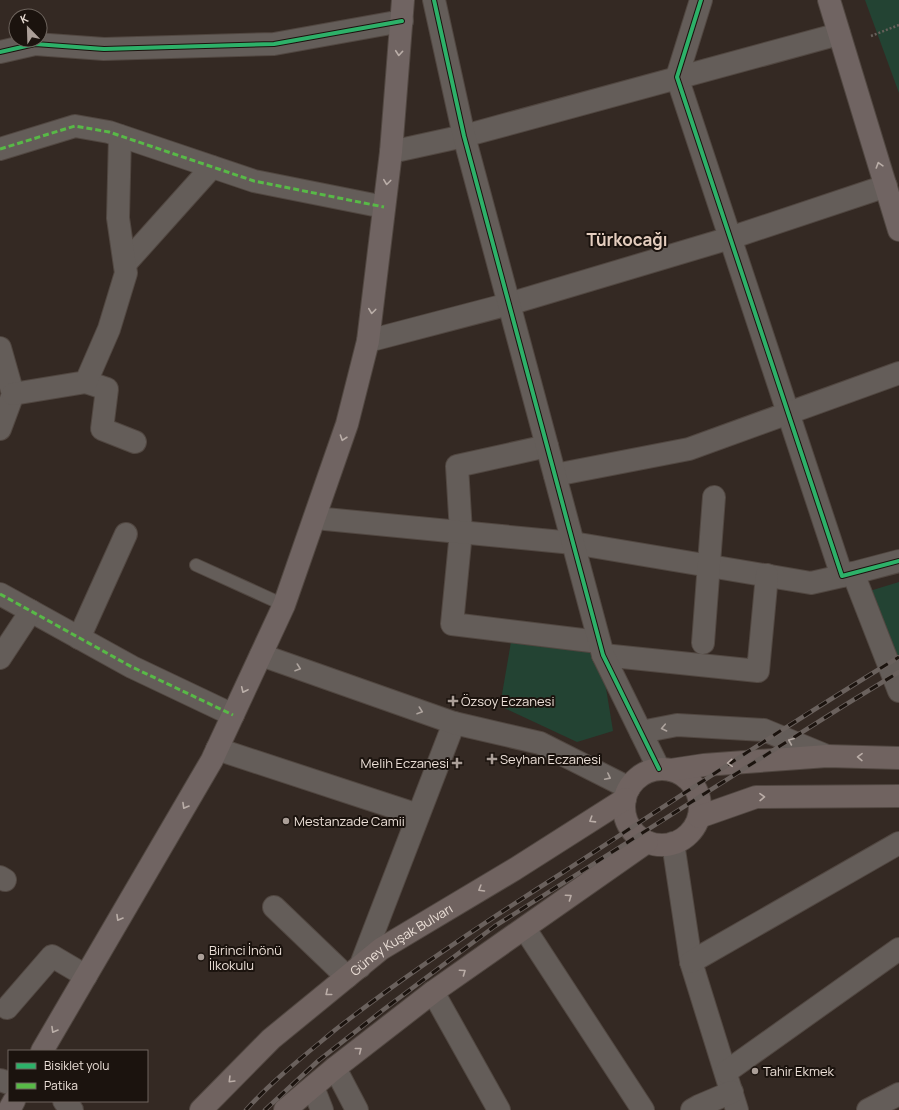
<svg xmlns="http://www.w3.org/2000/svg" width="899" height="1110" font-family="Manrope,sans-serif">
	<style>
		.green { fill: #234333 }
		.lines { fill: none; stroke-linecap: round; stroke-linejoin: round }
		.service-casing { stroke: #514741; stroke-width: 14 }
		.minor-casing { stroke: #514741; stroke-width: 24 }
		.tertiary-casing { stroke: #514741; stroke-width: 24 }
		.secondary-casing { stroke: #514741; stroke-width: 24 }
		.primary-casing { stroke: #514741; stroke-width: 24 }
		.path { stroke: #67605b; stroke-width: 2.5; stroke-dasharray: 2 2; stroke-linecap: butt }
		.service { stroke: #645d59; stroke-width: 12 }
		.minor { stroke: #645d59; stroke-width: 22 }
		.tertiary { stroke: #645d59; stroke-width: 22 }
		.secondary { stroke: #706462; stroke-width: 22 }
		.primary { stroke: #706360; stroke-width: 22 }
		.rail-casing { stroke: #6a615d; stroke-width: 4.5 }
		.rail { stroke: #1b130e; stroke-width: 3; stroke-dasharray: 9; stroke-linecap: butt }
		.quiet { stroke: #58b947; stroke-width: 3; stroke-dasharray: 6 3; stroke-linecap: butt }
		.cycleway-casing { stroke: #1b130e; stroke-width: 6 }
		.cycleway { stroke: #2db169; stroke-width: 4 }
		.oneway { stroke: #baaea8 }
		.oneway2 { stroke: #aea49e }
		.oneway3 { stroke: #baada7 }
		.poi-dot { fill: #ab9f98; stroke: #1b130e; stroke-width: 1.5 }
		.labels { text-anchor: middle; stroke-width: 4; stroke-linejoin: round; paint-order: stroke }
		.poi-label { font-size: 13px; fill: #ebdfd7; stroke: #1b130e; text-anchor: start }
		.street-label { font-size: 13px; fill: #ebdfd7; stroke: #1b130e }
		.district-label { font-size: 17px; font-weight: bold; fill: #e4cdbe; stroke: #1b130e }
	</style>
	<rect width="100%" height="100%" fill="#342923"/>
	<!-- green -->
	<g class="green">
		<path d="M865,0H899V93Z"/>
		<path d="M899,582V679L863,593Z"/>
		<path d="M512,636L599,645L613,731L577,742L500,706Z"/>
	</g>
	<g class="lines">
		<!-- service casing -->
		<g class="service-casing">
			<path id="service" d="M196,565L284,605"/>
		</g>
		<!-- minor casing -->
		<g class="minor-casing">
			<g id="minor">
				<path d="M701,0L677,77L842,576L899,561"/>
				<path d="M0,52L35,44L104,49L274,44L402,21"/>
				<path d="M0,149L75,126L109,132L254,181L384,207"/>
				<path d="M391,152L464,136L839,34"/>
				<path d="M125,264L212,167"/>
				<path d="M368,341L509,304L730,238L886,186"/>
				<path d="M0,348L13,394L0,429"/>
				<path d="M86,382L107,389L102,429L135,442"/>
				<path d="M13,394L86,382L109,329L126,273L118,218L120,136"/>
				<path d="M547,446L457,466L461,532L452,624L599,642"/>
				<path d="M555,475L689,449L899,373"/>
				<path d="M315,518L573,543L811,583L842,576"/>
				<path d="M853,573L899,691"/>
				<path d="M0,594L132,667L233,715"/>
				<path d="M79,638L126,534"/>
				<path d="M703,643L714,497"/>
				<path d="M603,655L758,671L767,575"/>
				<path d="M0,658L31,611"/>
				<path d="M217,749L418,815"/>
				<path d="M673,843L691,962L737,1110"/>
				<path d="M0,877L5,880"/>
				<path d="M274,907L347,977"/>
				<path d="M525,929L643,1110"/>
				<path d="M691,962L899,843"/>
				<path d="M360,967L454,723"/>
				<path d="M433,992L499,1110"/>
				<path d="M7,1008L52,956L86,976"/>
				<path d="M335,1068L357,1110"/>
				<path d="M726,1072L899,949"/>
				<path d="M0,1080L9,1083"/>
				<path d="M313,1087L322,1110"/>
				<path d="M64,1101L72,1110"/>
				<path d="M692,1110L699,1106L732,1092"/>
				<path d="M868,1110L899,1094"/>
			</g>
		</g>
		<!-- tertiary casing -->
		<g class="tertiary-casing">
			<g id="tertiary">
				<path d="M434,0L464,136L603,655L659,769"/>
				<path d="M261,655L454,723L540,743L629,788"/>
				<path d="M641,732L677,725L764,730L827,756"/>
			</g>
		</g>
		<!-- secondary casing -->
		<g class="secondary-casing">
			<g id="secondary">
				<path d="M829,0L899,230"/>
				<path d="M42,1051L212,760L284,605L347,424L368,341L391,152L403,0"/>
				<path d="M9,1110L14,1101"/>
			</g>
		</g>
		<!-- primary casing -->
		<g class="primary-casing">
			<g id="primary">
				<circle cx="662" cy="807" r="38"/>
				<path d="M671,770L704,765L827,756L899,758"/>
				<path d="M699,817L756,797L899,796"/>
				<path id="s1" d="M201,1110L271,1039L381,949L515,869L625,799"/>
				<path d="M285,1110L335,1068L433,992L647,842"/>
			</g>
		</g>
		<!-- path -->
		<path class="path" d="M871,36L899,25"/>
		<!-- service -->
		<use href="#service" class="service"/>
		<!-- minor -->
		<use href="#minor" class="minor"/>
		<!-- tertiary -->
		<use href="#tertiary" class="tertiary"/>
		<!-- secondary -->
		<use href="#secondary" class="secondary"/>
		<!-- primary -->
		<use href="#primary" class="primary"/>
		<!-- rail casing -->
		<g class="rail-casing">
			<g id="rail">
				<path d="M246,1110C272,1081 305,1055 335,1030C408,973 485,922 562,873C674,800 785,726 899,657"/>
				<path d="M265,1110L318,1061L383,1010L495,926L845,705L899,672"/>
			</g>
		</g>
		<!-- rail -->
		<use href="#rail" class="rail"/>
		<!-- quiet -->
		<g class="quiet">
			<path d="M0,149L75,126L109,132L254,181L384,207"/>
			<path d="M0,594L132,667L233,715"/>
		</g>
		<!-- cycleway casing -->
		<g class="cycleway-casing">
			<g id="cycleway">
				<path d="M434,0L464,136L603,655L659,769"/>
				<path d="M701,0L677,77L842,576L899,561"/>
				<path d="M0,52L35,44L104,49L274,44L402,21"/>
			</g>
		</g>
		<!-- cycleway -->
		<use href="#cycleway" class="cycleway"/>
	</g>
	<!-- one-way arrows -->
	<defs><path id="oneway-chevron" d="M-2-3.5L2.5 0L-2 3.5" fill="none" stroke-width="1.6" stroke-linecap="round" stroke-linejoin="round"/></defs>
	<g class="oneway">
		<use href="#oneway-chevron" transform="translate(399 53) rotate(95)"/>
		<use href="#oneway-chevron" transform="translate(879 165) rotate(-107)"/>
		<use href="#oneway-chevron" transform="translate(387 182) rotate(97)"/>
		<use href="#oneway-chevron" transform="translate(372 311) rotate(97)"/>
		<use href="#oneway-chevron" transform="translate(343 438) rotate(109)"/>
		<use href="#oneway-chevron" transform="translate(244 690) rotate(115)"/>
		<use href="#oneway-chevron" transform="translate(185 806) rotate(120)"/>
		<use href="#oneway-chevron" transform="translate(119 918) rotate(120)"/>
		<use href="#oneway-chevron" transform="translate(54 1030) rotate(120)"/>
	</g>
	<g class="oneway2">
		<use href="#oneway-chevron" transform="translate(298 668) rotate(19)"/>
		<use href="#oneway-chevron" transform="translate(420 711) rotate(19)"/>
		<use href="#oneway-chevron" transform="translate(664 728) rotate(168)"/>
		<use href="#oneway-chevron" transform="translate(791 741) rotate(-157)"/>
		<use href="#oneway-chevron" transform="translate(608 777) rotate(27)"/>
	</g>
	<g class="oneway3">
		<use href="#oneway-chevron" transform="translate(860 757) rotate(-179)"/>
		<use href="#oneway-chevron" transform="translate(730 763) rotate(176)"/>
		<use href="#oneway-chevron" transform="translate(762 797) rotate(-1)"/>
		<use href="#oneway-chevron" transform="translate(592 820) rotate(148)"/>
		<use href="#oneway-chevron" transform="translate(481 889) rotate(149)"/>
		<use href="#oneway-chevron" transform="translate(569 897) rotate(-35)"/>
		<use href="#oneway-chevron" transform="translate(463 972) rotate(-35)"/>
		<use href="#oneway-chevron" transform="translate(328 993) rotate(141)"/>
		<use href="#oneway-chevron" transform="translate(359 1050) rotate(-38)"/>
		<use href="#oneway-chevron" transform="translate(231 1080) rotate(135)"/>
	</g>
	<!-- markers -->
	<g class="poi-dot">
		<path d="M451 695h4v4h4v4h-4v4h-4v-4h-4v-4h4z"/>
		<path d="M490 753h4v4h4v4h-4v4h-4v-4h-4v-4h4z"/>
		<path d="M455 757h4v4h4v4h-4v4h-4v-4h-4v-4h4z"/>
		<circle cx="286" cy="821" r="4"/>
		<circle cx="201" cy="957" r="4"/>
		<circle cx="755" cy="1071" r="4"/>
	</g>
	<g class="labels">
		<!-- poi labels -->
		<g class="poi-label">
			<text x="461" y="706">Özsoy Eczanesi</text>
			<text x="500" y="764">Seyhan Eczanesi</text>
			<text x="449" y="768" text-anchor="end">Melih Eczanesi</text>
			<text x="294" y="826">Mestanzade Camii</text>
			<text x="209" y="955">Birinci İnönü<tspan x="209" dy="15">İlkokulu</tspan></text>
			<text x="763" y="1076">Tahir Ekmek</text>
		</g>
		<!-- street labels -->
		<g class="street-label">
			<text dy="5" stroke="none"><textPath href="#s1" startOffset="264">Güney Kuşak Bulvarı</textPath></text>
		</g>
		<!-- district labels -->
		<g class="district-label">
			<text x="627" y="246">Türkocağı</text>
		</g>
	</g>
	<!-- legend -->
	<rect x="8" y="1050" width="140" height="52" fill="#1b130e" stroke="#6e655e"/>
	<rect x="16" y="1063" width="20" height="6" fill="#2db169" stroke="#6e655e"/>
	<text x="44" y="1070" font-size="12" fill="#ebdfd7">Bisiklet yolu</text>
	<rect x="16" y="1083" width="20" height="6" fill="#58b947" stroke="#6e655e"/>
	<text x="44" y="1090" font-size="12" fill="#ebdfd7">Patika</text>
	<!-- north arrow -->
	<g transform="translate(28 28) rotate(337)"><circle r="19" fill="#1b130e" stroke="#6e655e"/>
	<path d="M0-3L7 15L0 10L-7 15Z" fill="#ab9f98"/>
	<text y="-6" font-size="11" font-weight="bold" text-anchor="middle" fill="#ebdfd7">K</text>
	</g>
</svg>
